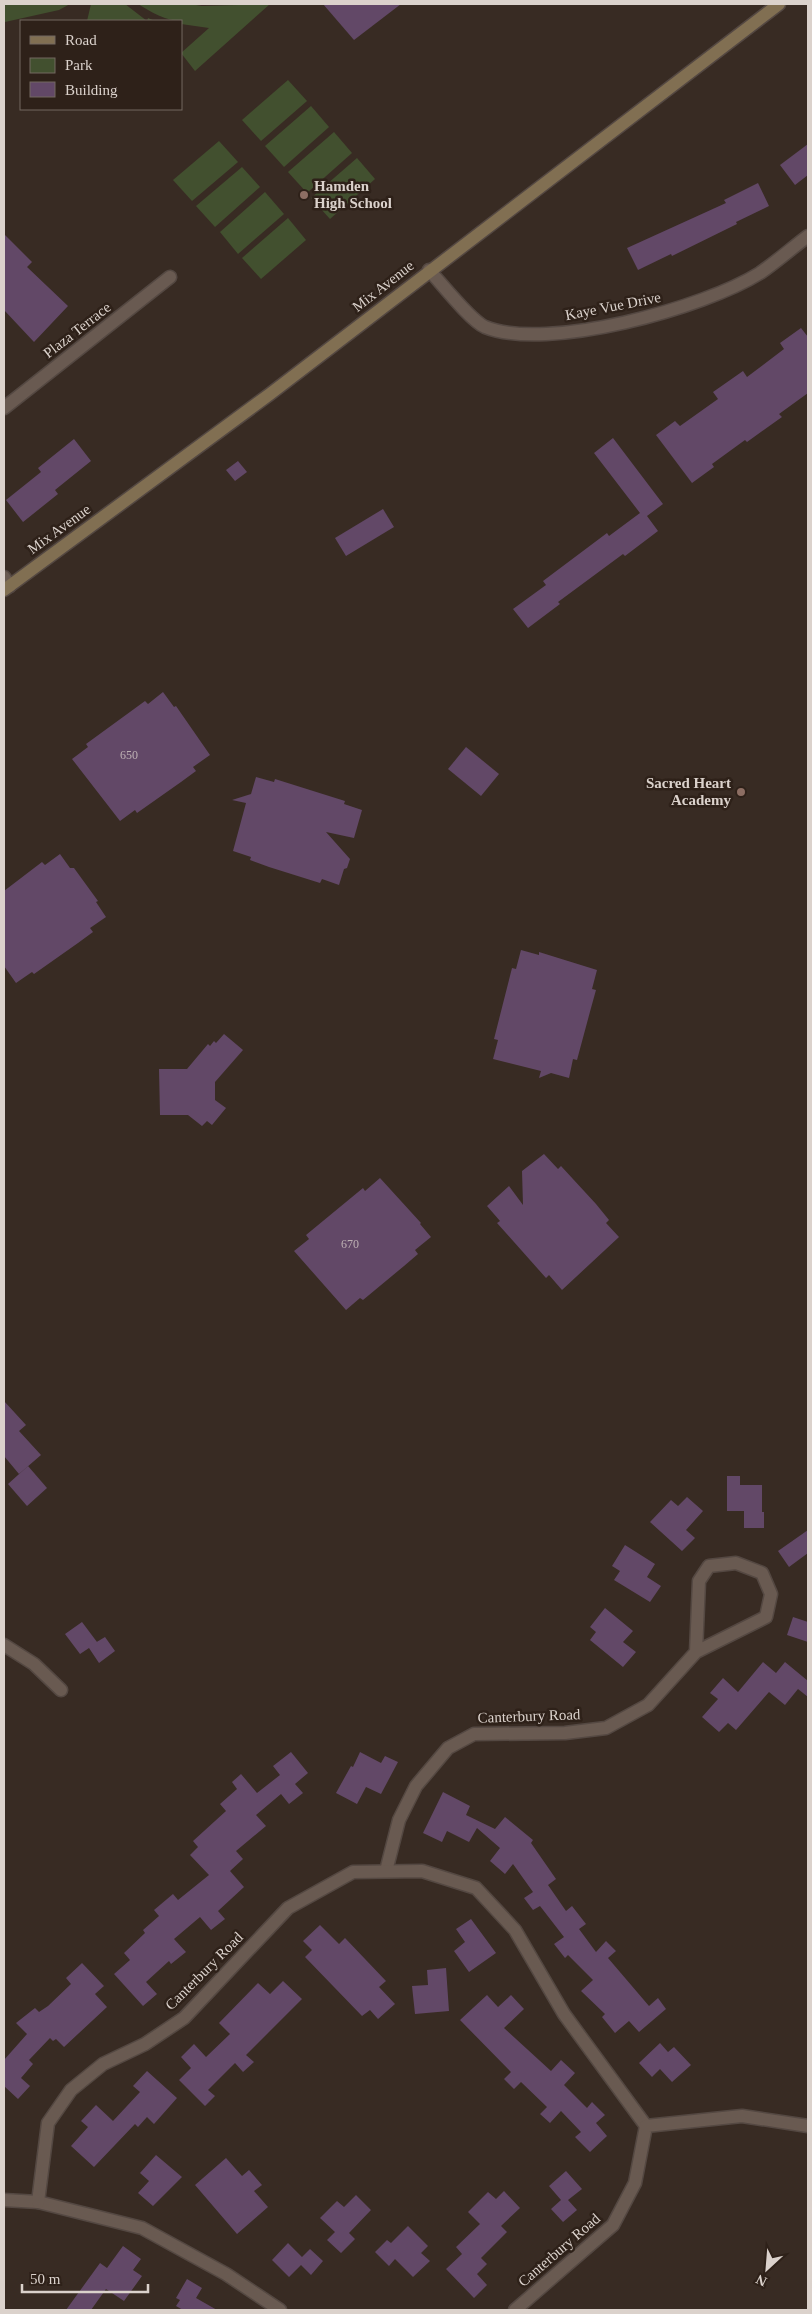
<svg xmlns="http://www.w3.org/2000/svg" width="812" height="2314" font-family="'Times New Roman',serif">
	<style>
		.green { fill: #42502f }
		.building { fill: #624867 }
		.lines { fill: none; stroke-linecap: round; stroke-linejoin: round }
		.street-casing { stroke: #544842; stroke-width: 15 }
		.secondary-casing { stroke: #544842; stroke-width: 15 }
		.street { stroke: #695a51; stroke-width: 12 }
		.secondary { stroke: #816f52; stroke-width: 12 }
		.education-dot { fill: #8d6e63; stroke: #2e2119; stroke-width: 2 }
		.labels { text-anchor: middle; stroke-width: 5; stroke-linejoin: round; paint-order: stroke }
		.number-label { font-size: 12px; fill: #bdb0b3 }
		.poi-label { font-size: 15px; font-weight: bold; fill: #dbd2cc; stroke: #2e2119; text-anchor: start }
		.street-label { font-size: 15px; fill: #dbd2cc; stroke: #2e2119 }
	</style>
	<rect width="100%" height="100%" fill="#382b23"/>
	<!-- green -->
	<g class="green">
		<path d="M4,4H70L59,10L5,22H4Z"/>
		<path d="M91,4H125L147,21L148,18L155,21H87Z"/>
		<path d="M138,4H190L202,6L270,4L195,71L181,53L209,28L181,24V21C166,21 151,12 138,4Z"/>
		<path d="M288,80L307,101L261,141L242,120Z"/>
		<path d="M311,106L329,127L284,167L265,146Z"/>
		<path d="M334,132L352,153L307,193L288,172Z"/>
		<path d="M219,141L238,162L192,201L173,180Z"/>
		<path d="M357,158L375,179L330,219L311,198Z"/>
		<path d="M242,167L260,187L215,227L196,206Z"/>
		<path d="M265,192L284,214L238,254L220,232Z"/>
		<path d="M288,218L306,240L261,279L242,258Z"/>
	</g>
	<!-- building -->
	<g class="building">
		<path d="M323,4H401L354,40Z"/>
		<path d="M808,144V175L795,185L780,165Z"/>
		<path d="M758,183L769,206L736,222L737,224L672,256L671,254L638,270L627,248L726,203L724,200Z"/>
		<path d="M4,234L32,262L27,267L68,306L34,342L4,310Z"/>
		<path d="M801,328L808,337V393L779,414L782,417L747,442L745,440L712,464L714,467L692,483L656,435L675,421L680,426L718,399L713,392L743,371L747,377L784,349L780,343Z"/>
		<path d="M613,438L663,504L647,516L658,531L625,556L623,554L558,602L560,604L528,628L513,609L546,585L543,581L607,533L609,536L640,513L594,453Z"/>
		<path d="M74,439L91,461L55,490L58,494L23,522L6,500L41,472L38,468Z"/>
		<path d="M238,461L247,472L235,481L226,470Z"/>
		<path d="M383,509L394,527L346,556L335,538Z"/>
		<path d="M163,692L174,707L176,706L210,755L193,767L196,771L181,782L137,813L135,810L120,821L72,759L88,747L86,744L145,701L148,704Z"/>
		<path d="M466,747L499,774L481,796L448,769Z"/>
		<path d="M256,777L274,782L275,779L345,801L344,804L362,810L354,838L326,832L350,859L347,868L344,869L339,885L322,879L320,883L269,867L250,860L251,857L233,851L246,803L232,800L251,794Z"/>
		<path d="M60,854L70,868H74L98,901L96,902L106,917L90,928L93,932L78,943L34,974L32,972L16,983L4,966V891L42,862L45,865Z"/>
		<path d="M521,950L539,955V952L597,970L592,989L596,990L591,1008L577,1060L573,1059L569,1078L551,1073L539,1078L541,1071L493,1059L498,1040L494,1039L512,968L516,969Z"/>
		<path d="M224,1034L243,1050L215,1082V1100L226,1108L212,1125L207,1121L202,1126L188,1115H160L159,1069H187L208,1044L210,1046L214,1041L216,1043Z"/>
		<path d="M544,1154L558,1169L561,1166L596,1204L609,1220L606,1223L619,1237L562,1290L549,1275L546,1278L497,1223L500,1221L487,1206L509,1186L523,1205L522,1171Z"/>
		<path d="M380,1178L421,1223L420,1224L431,1237L415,1250L418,1254L404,1266L363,1300L360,1298L346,1310L294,1251L309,1239L306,1235L363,1188L365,1191Z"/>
		<path d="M4,1401L26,1425L19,1431L41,1455L19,1474L4,1456Z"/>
		<path d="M28,1466L47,1488L27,1506L8,1484Z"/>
		<path d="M727,1476H740V1485H762V1512H764V1528H744V1511H727Z"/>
		<path d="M687,1497L703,1511L686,1530L695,1538L682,1551L650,1522L671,1500L678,1506Z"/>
		<path d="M808,1530V1553L789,1567L778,1551Z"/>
		<path d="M625,1545L655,1564L647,1577L661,1586L650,1602L614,1580L620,1571L612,1566Z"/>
		<path d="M605,1608L633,1631L623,1642L636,1652L623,1667L590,1640L596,1632L590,1627Z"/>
		<path d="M793,1617L808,1622V1642L787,1635Z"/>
		<path d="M82,1622L97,1642L95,1643L105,1637L115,1651L99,1663L89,1648L80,1654L65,1634Z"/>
		<path d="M763,1662L776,1673L785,1662L808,1681V1697L798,1689L785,1705L769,1692L736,1730L728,1723L719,1732L702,1717L718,1699L710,1693L723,1678L738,1692Z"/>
		<path d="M291,1752L308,1773L295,1784L303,1793L289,1804L281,1794L256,1815L266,1826L236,1851L243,1859L230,1871L244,1887L218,1911L225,1919L211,1930L200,1917L174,1939L186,1952L171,1964L169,1961L146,1982L157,1994L143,2006L114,1974L130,1960L124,1953L145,1933L143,1930L159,1916L154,1910L173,1894L178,1900L209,1875L190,1855L198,1847L193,1841L226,1811L220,1804L237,1789L232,1782L241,1774L257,1793L280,1775L273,1766Z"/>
		<path d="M360,1752L381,1763L385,1756L398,1762L381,1794L366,1787L357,1804L336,1793L351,1766L353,1767Z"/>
		<path d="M443,1792L470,1806L466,1815L495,1829L505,1817L533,1840L531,1843L556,1879L548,1885L566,1911L572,1906L586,1924L579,1929L596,1952L606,1941L616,1951L608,1958L649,2006L658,1998L666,2009L639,2032L629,2021L615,2033L602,2017L605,2014L581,1991L593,1980L568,1955L565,1958L554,1944L564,1937L540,1906L533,1910L524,1898L533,1892L513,1864L505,1874L490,1861L500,1848L477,1828L469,1842L447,1831L442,1842L423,1833Z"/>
		<path d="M471,1919L496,1953L469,1972L454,1951L465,1942L456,1929Z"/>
		<path d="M320,1925L339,1944L345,1938L386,1981L379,1987L395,2004L378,2019L370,2010L362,2016L305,1957L312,1950L303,1941Z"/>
		<path d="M82,1963L104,1986L95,1994L107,2007L64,2047L56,2039L53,2041L50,2038L29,2060L33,2064L21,2078L30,2086L18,2099L4,2086V2060L27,2034L16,2023L35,2008L39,2012L48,2006L71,1984L66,1978Z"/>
		<path d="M446,1968L449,2011L415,2014L412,1986L428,1985L427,1970Z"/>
		<path d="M283,1981L302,1999L246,2055L254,2062L243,2072L235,2063L208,2090L215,2096L205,2106L179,2080L191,2068L181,2057L194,2044L206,2057L230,2034L219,2023L258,1983L270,1994Z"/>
		<path d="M487,1995L498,2007L511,1995L524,2009L504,2028L551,2071L561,2060L575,2073L564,2085L587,2108L592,2102L605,2115L596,2123L607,2136L590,2152L575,2137L581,2132L561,2111L550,2123L540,2114L547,2107L521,2082L514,2089L504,2079L511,2072L460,2020Z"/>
		<path d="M660,2043L668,2052L674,2047L691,2065L672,2082L660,2069L652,2077L639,2063Z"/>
		<path d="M147,2071L177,2098L154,2124L147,2117L138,2127L135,2124L94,2167L71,2146L88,2127L81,2121L96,2105L113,2121L140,2092L133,2086Z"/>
		<path d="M156,2155L182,2177L153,2206L138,2193L149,2181L140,2173Z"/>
		<path d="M226,2158L242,2176L249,2170L262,2185L254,2191L268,2207L237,2234L195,2185Z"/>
		<path d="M566,2171L582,2189L568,2200L577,2210L563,2222L551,2209L561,2200L549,2186Z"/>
		<path d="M504,2191L520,2208L501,2226L507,2232L481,2258L487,2264L477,2274L487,2285L474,2298L446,2269L462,2254L456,2247L480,2224L468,2212L488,2192L496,2199Z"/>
		<path d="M356,2195L371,2210L349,2233L355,2239L341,2253L327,2240L335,2232L320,2218L337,2201L344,2207Z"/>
		<path d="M408,2226L428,2246L421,2253L430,2261L413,2277L395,2259L389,2266L375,2252L387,2240L391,2243Z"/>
		<path d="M288,2243L302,2257L310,2249L323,2261L311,2275L301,2265L289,2277L272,2260Z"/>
		<path d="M123,2246L141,2259L133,2270L142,2276L124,2301L106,2289L91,2310H66L100,2263L107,2268Z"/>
		<path d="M187,2279L202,2288L196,2298L217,2310H183L176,2306L180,2300L176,2298Z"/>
	</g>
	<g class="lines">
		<!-- street casing -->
		<g class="street-casing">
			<g id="street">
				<path d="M429,270C442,284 470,320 485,327C547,352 704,308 760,273C776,262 792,248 808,236"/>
				<path d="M4,408L170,277"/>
				<path d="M4,577L10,586"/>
				<path d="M4,1645L34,1664L61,1690"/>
				<path d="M386,1871L399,1820L416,1786L448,1748L474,1734L565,1733L606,1728L648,1705L696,1652L766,1617L771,1594L762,1573L736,1563L709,1566L699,1581L696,1652"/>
				<path d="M4,2200L38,2202L142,2228L226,2274L280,2310"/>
				<path d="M38,2202L48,2123L71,2090L103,2064L145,2044L184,2018L288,1908L353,1872L422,1871L476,1888L515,1930L564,2014L646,2126"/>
				<path d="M515,2310L613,2225L635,2183L646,2126L742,2116L808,2126"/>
			</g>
		</g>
		<!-- secondary casing -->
		<g class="secondary-casing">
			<path id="secondary" d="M4,590L270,394L779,4"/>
		</g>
		<!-- street -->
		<use href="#street" class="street"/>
		<!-- secondary -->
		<use href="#secondary" class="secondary"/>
	</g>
	<!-- markers -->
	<g class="education-dot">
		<circle cx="304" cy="195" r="5"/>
		<circle cx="741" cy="792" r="5"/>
	</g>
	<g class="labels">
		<!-- number labels -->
		<g class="number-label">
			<text x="129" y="759">650</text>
			<text x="350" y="1248">670</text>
		</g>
		<!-- poi labels -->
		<g class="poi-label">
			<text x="314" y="191">Hamden<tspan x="314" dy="17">High School</tspan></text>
			<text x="731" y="788" text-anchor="end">Sacred Heart<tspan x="731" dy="17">Academy</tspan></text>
		</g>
		<!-- street labels -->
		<g class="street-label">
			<text transform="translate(383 286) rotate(-38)" y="5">Mix Avenue</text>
			<text transform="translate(613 306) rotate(-11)" y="5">Kaye Vue Drive</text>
			<text transform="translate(77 330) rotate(-38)" y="5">Plaza Terrace</text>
			<text transform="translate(59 529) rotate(-36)" y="5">Mix Avenue</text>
			<text transform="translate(529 1716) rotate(-2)" y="5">Canterbury Road</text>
			<text transform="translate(204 1971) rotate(-45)" y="5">Canterbury Road</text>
			<text transform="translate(559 2250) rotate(-41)" y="5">Canterbury Road</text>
		</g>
	</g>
	<!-- border -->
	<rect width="812" height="2314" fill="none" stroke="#dbd2cc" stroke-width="10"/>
	<!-- legend -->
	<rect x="20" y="20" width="162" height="90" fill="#2e2119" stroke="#736861"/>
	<rect x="30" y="36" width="25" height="8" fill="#816f52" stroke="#736861"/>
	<text x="65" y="45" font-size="15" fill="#dbd2cc">Road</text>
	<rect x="30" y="58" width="25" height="15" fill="#42502f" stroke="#736861"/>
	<text x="65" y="70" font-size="15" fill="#dbd2cc">Park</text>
	<rect x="30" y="82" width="25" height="15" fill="#624867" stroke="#736861"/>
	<text x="65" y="95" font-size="15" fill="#dbd2cc">Building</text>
	<!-- north arrow -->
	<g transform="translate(767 2269) rotate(206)" stroke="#2e2119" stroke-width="4" paint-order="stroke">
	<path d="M0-4L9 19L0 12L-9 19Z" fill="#dbd2cc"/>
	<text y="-8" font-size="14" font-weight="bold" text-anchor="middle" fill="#dbd2cc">N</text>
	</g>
	<!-- scale -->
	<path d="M22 2284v8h126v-8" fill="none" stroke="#dbd2cc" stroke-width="2.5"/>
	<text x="30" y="2284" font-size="15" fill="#dbd2cc" stroke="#2e2119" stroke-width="4" paint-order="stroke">50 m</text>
</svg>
